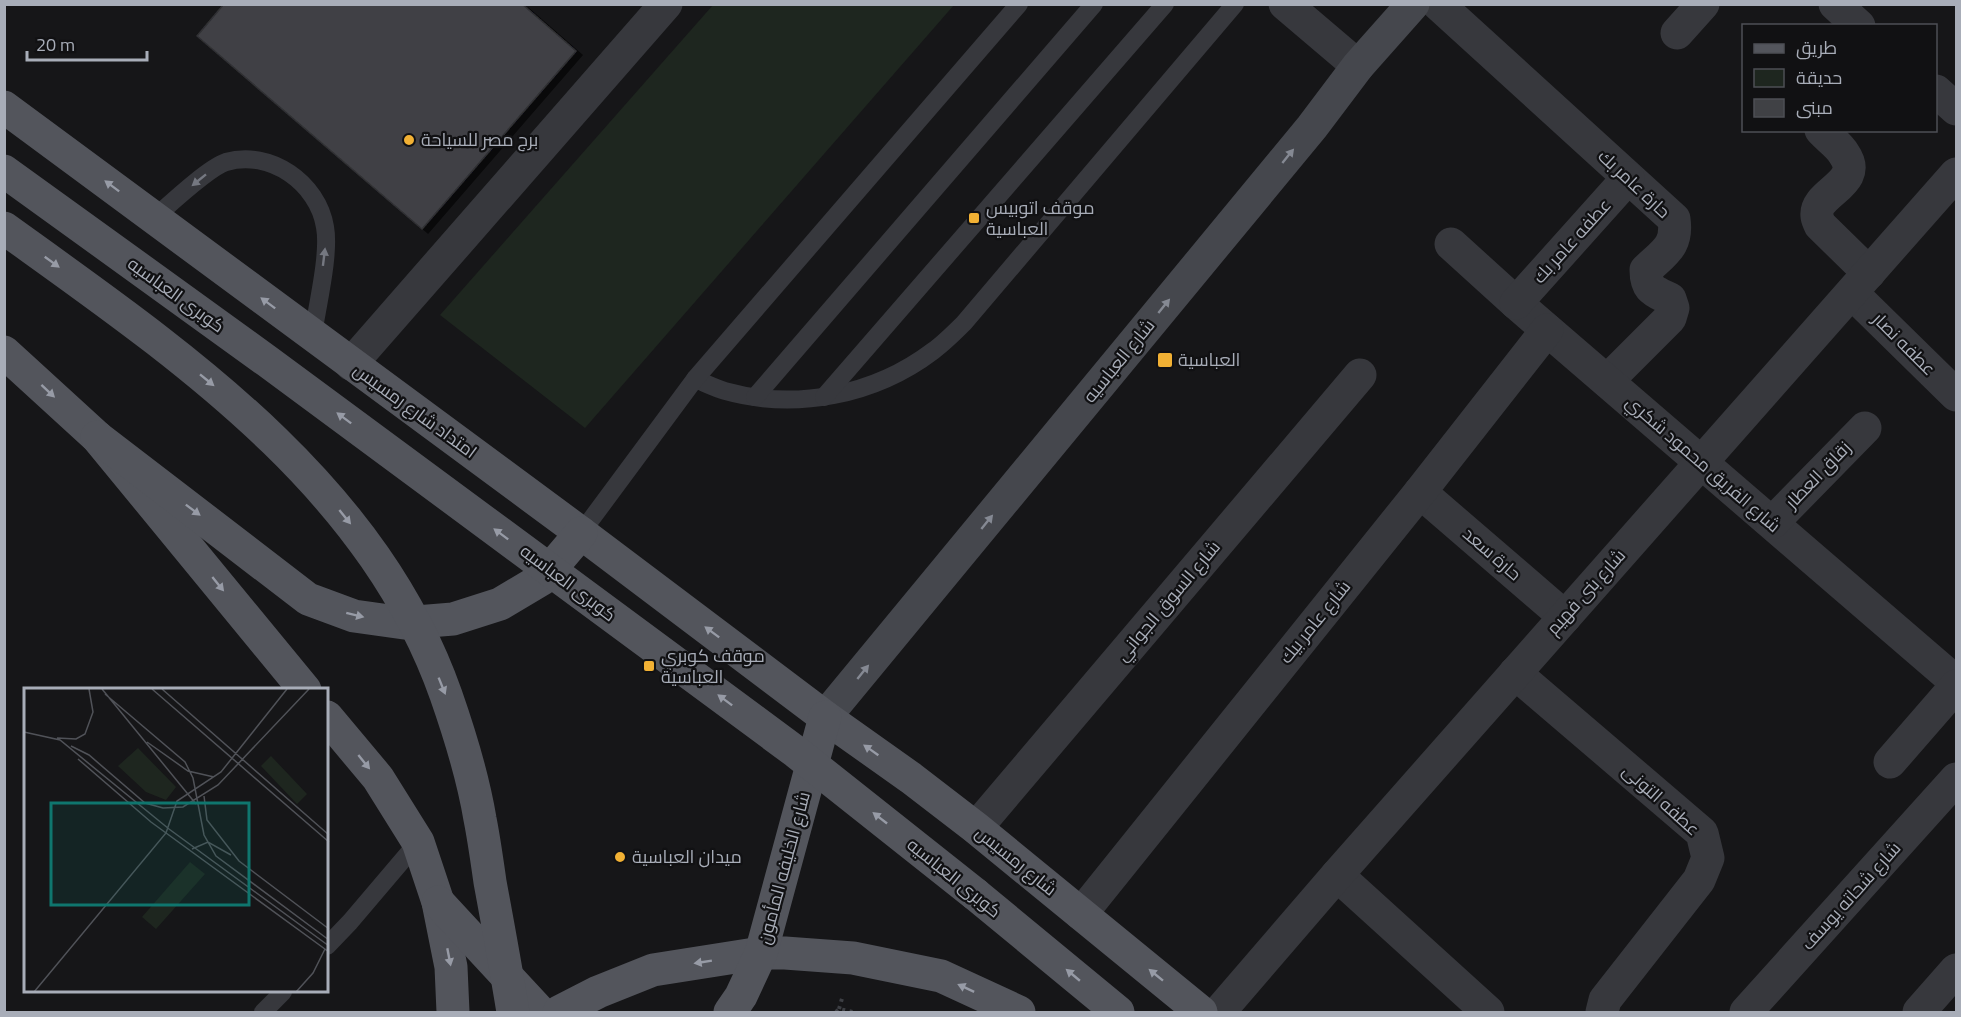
<svg xmlns="http://www.w3.org/2000/svg" width="1961" height="1017" font-family="'Titillium Web',Cairo,sans-serif">
	<style>
		.green { fill: #1e261f }
		.building { fill: #404145; stroke: #303034; stroke-width: 1.5; filter: url(#shadow) }
		.lines { fill: none; stroke-linecap: round; stroke-linejoin: round }
		.path { stroke: #3d3f44; stroke-width: 4; stroke-dasharray: 3 4.5; stroke-linecap: butt }
		.lane { stroke: #37383d; stroke-width: 18 }
		.street { stroke: #37383d; stroke-width: 33 }
		.secondary { stroke: #45474d; stroke-width: 33 }
		.primary { stroke: #53555c; stroke-width: 33 }
		.primary-bridge { stroke: #53555c; stroke-width: 33 }
		.oneway { fill: #858993 }
		.oneway2 { fill: #757881 }
		.oneway3 { fill: #979ba6 }
		.poi-dot { fill: #f2b134; stroke: #111113; stroke-width: 2 }
		.labels { text-anchor: middle; stroke-width: 4.5; stroke-linejoin: round; paint-order: stroke }
		.poi-label { font-size: 18px; fill: #a8adb8; stroke: #111113; text-anchor: start }
		.street-label { font-size: 18px; fill: #a8adb8; stroke: #111113 }
		.inset-road { fill: none; stroke: #505258; stroke-width: 1.5 }
		.view { fill: #0f766e; fill-opacity: 0.15; stroke: #0f766e; stroke-width: 3 }
		.inset-edge { fill: none; stroke: #a8adb8; stroke-width: 3 }
	</style>
	<defs>
		<filter id="shadow"><feDropShadow dx="6" dy="4" stdDeviation="0" flood-color="#0009"/></filter>
	</defs>
	<rect width="100%" height="100%" fill="#161618"/>
	<!-- green -->
	<path class="green" d="M713,5H954L585,428L440,315Z"/>
	<!-- building -->
	<path class="building" d="M224,4H522L576,51L422,229L197,36Z"/>
	<g class="lines">
		<!-- path -->
		<g class="path">
			<path d="M839,1009L843,995"/>
			<path d="M836,1012L839,1009L853,1012"/>
		</g>
		<!-- lane -->
		<g class="lane">
			<path d="M154,218C170,204 208,168 226,162C270,149 318,183 325,227C330,254 317,306 313,335"/>
			<path d="M695,379C705,383 715,388 725,391C796,411 875,395 933,351C944,343 954,333 964,323L1235,4"/>
			<path d="M755,397L1094,4"/>
			<path d="M824,397L1165,4"/>
			<path d="M581,533L695,379L1019,4"/>
			<path d="M327,946L350,922L418,842"/>
			<path d="M263,1012L283,992"/>
		</g>
		<!-- street -->
		<g class="street">
			<path d="M1285,4L1358,66"/>
			<path d="M1438,4L1674,219C1678,247 1664,252 1646,270C1646,290 1654,291 1670,299L1673,308L1670,318L1607,381"/>
			<path d="M1835,4L1859,26"/>
			<path d="M1677,33L1703,4"/>
			<path d="M1936,91L1956,109"/>
			<path d="M1821,130C1828,138 1839,145 1844,154C1865,184 1814,192 1817,216C1817,219 1819,222 1820,225L1869,273"/>
			<path d="M1451,244L1516,303L1956,682"/>
			<path d="M1852,293L1956,395"/>
			<path d="M1516,303L1628,178"/>
			<path d="M351,364L666,4"/>
			<path d="M1420,492L1565,617"/>
			<path d="M1772,523L1865,428"/>
			<path d="M1515,673L1702,833L1708,858L1699,880L1605,1000L1602,1012"/>
			<path d="M1890,762L1956,686"/>
			<path d="M976,828L1360,375"/>
			<path d="M1337,875L1488,1012"/>
			<path d="M1081,914L1420,492L1547,330"/>
			<path d="M1219,1012L1337,875L1956,174"/>
			<path d="M1746,1012L1956,779"/>
			<path d="M1919,1012L1956,970"/>
		</g>
		<!-- secondary -->
		<path class="secondary" d="M825,717L1312,127L1358,66L1413,4"/>
		<!-- primary -->
		<g class="primary">
			<path d="M4,107L581,533L825,717L911,778L976,828L1201,1012"/>
			<path d="M4,352L97,437L305,690"/>
			<path d="M97,437L308,599L354,616L404,623L453,619L500,604L542,579L581,533"/>
			<path d="M327,717L378,778L418,842L438,902L451,967L453,1012"/>
			<path d="M975,894L1118,1012"/>
			<path d="M438,902L540,1012"/>
			<path d="M559,1012L598,992L653,970L761,953H785L853,958L941,976L1019,1012"/>
			<path d="M730,1012L741,996L761,953L825,717"/>
		</g>
		<!-- primary-bridge -->
		<g class="primary-bridge">
			<path d="M4,171L267,361L796,752L975,894"/>
			<path d="M4,228C179,354 371,483 446,695C460,735 473,777 480,819C484,839 487,861 490,882C498,925 506,969 513,1012"/>
		</g>
	</g>
	<!-- one-way arrows -->
	<defs><path id="oneway-solid" d="M-6-.8H1V-3.2L6.5 0L1 3.2V.8H-6Z" transform="scale(1.5)"/></defs>
	<g class="oneway">
		<use href="#oneway-solid" transform="translate(1288 156) rotate(-51)"/>
		<use href="#oneway-solid" transform="translate(1164 306) rotate(-51)"/>
		<use href="#oneway-solid" transform="translate(987 522) rotate(-51)"/>
		<use href="#oneway-solid" transform="translate(863 672) rotate(-51)"/>
	</g>
	<g class="oneway2">
		<use href="#oneway-solid" transform="translate(199 180) rotate(141)"/>
		<use href="#oneway-solid" transform="translate(324 257) rotate(-83)"/>
	</g>
	<g class="oneway3">
		<use href="#oneway-solid" transform="translate(112 186) rotate(-143)"/>
		<use href="#oneway-solid" transform="translate(52 262) rotate(36)"/>
		<use href="#oneway-solid" transform="translate(268 303) rotate(-143)"/>
		<use href="#oneway-solid" transform="translate(207 380) rotate(39)"/>
		<use href="#oneway-solid" transform="translate(48 391) rotate(43)"/>
		<use href="#oneway-solid" transform="translate(344 418) rotate(-143)"/>
		<use href="#oneway-solid" transform="translate(193 510) rotate(37)"/>
		<use href="#oneway-solid" transform="translate(345 517) rotate(51)"/>
		<use href="#oneway-solid" transform="translate(501 534) rotate(-143)"/>
		<use href="#oneway-solid" transform="translate(218 584) rotate(51)"/>
		<use href="#oneway-solid" transform="translate(355 615) rotate(14)"/>
		<use href="#oneway-solid" transform="translate(712 632) rotate(-143)"/>
		<use href="#oneway-solid" transform="translate(442 686) rotate(68)"/>
		<use href="#oneway-solid" transform="translate(725 700) rotate(-143)"/>
		<use href="#oneway-solid" transform="translate(871 750) rotate(-145)"/>
		<use href="#oneway-solid" transform="translate(364 762) rotate(51)"/>
		<use href="#oneway-solid" transform="translate(880 818) rotate(-142)"/>
		<use href="#oneway-solid" transform="translate(449 957) rotate(79)"/>
		<use href="#oneway-solid" transform="translate(703 962) rotate(171)"/>
		<use href="#oneway-solid" transform="translate(1073 975) rotate(-140)"/>
		<use href="#oneway-solid" transform="translate(1156 975) rotate(-141)"/>
		<use href="#oneway-solid" transform="translate(966 988) rotate(-155)"/>
	</g>
	<!-- markers -->
	<g class="poi-dot">
		<circle cx="409" cy="140" r="6"/>
		<rect x="968" y="212" width="12" height="12" rx="3"/>
		<rect x="1157" y="352" width="16" height="16" rx="3"/>
		<rect x="643" y="660" width="12" height="12" rx="3"/>
		<circle cx="620" cy="857" r="6"/>
	</g>
	<g class="labels">
		<!-- poi labels -->
		<g class="poi-label">
			<text x="421" y="146">برج مصر للسياحة</text>
			<text x="986" y="214">موقف اتوبيس<tspan x="986" dy="21">العباسية</tspan></text>
			<text x="1178" y="366">العباسية</text>
			<text x="661" y="662">موقف كوبري<tspan x="661" dy="21">العباسية</tspan></text>
			<text x="632" y="863">ميدان العباسية</text>
		</g>
		<!-- street labels -->
		<g class="street-label">
			<text transform="translate(1634 184) rotate(43)" y="6">حارة عامر بك</text>
			<text transform="translate(1572 241) rotate(-48)" y="6">عطفه عامر بك</text>
			<text transform="translate(176 295) rotate(36)" y="6">كوبرى العباسيه</text>
			<text transform="translate(1904 344) rotate(45)" y="6">عطفه نصار</text>
			<text transform="translate(1119 361) rotate(-51)" y="6">شارع العباسيه</text>
			<text transform="translate(415 411) rotate(36)" y="6">امتداد شارع رمسيس</text>
			<text transform="translate(1703 464) rotate(41)" y="6">شارع الفريق محمود شكري</text>
			<text transform="translate(1818 475) rotate(-46)" y="6">زقاق العطار</text>
			<text transform="translate(1492 554) rotate(41)" y="6">حارة سعد</text>
			<text transform="translate(568 583) rotate(37)" y="6">كوبرى العباسيه</text>
			<text transform="translate(1586 592) rotate(-48)" y="6">شارع بنى فهيم</text>
			<text transform="translate(1168 601) rotate(-50)" y="6">شارع السوق الجواني</text>
			<text transform="translate(1315 622) rotate(-51)" y="6">شارع عامر بيك</text>
			<text transform="translate(1661 800) rotate(42)" y="6">عطفه التونى</text>
			<text transform="translate(1016 861) rotate(39)" y="6">شارع رمسيس</text>
			<text transform="translate(784 868) rotate(-75)" y="6">شارع الخليفه المأمون</text>
			<text transform="translate(954 878) rotate(39)" y="6">كوبرى العباسيه</text>
			<text transform="translate(1851 896) rotate(-48)" y="6">شارع شحاته يوسف</text>
		</g>
	</g>
	<!-- overview -->
	<g transform="translate(24 688)">
		<rect width="304" height="304" fill="#161618"/>
		<path d="M114,60L152,99L142,112L122,104L94,78ZM247,68L283,106L273,116L237,78ZM166,174L181,186L132,241L118,229Z" fill="#1e261f"/>
		<path class="inset-road" d="M78,1L172,116M128,1L305,154M138,1L305,147M81,6L161,74L169,90L180,147L192,168L305,252M0,44L36,52L145,141L305,258M33,50L52,51L61,46L69,24L65,1M123,54L164,83L190,89M47,58L65,67L121,115L139,120L159,119L194,97L285,1M54,71L127,134L305,264M180,108L183,132L215,173L305,241M168,161L184,154L207,167M10,304L142,145L153,113L197,84L263,1M272,304L289,285L301,261"/>
		<path class="view" d="M27,115H225V217H27Z"/>
		<rect width="304" height="304" class="inset-edge"/>
	</g>
	<!-- border -->
	<rect width="1961" height="1017" fill="none" stroke="#a8adb8" stroke-width="12"/>
	<!-- legend -->
	<rect x="1742" y="24" width="195" height="108" fill="#111113" stroke="#4d4f55" stroke-width="1.5"/>
	<rect x="1754" y="44" width="30" height="9" fill="#53555c" stroke="#4d4f55" stroke-width="1.5"/>
	<text x="1796" y="54" font-size="18" fill="#a8adb8">طريق</text>
	<rect x="1754" y="69" width="30" height="18" fill="#1e261f" stroke="#4d4f55" stroke-width="1.5"/>
	<text x="1796" y="84" font-size="18" fill="#a8adb8">حديقة</text>
	<rect x="1754" y="99" width="30" height="18" fill="#404145" stroke="#4d4f55" stroke-width="1.5"/>
	<text x="1796" y="114" font-size="18" fill="#a8adb8">مبنى</text>
	<!-- scale -->
	<path d="M27 51v9h120v-9" fill="none" stroke="#a8adb8" stroke-width="3"/>
	<text x="36" y="51" font-size="18" fill="#a8adb8" stroke="#111113" stroke-width="4.5" paint-order="stroke">20 m</text>
</svg>
